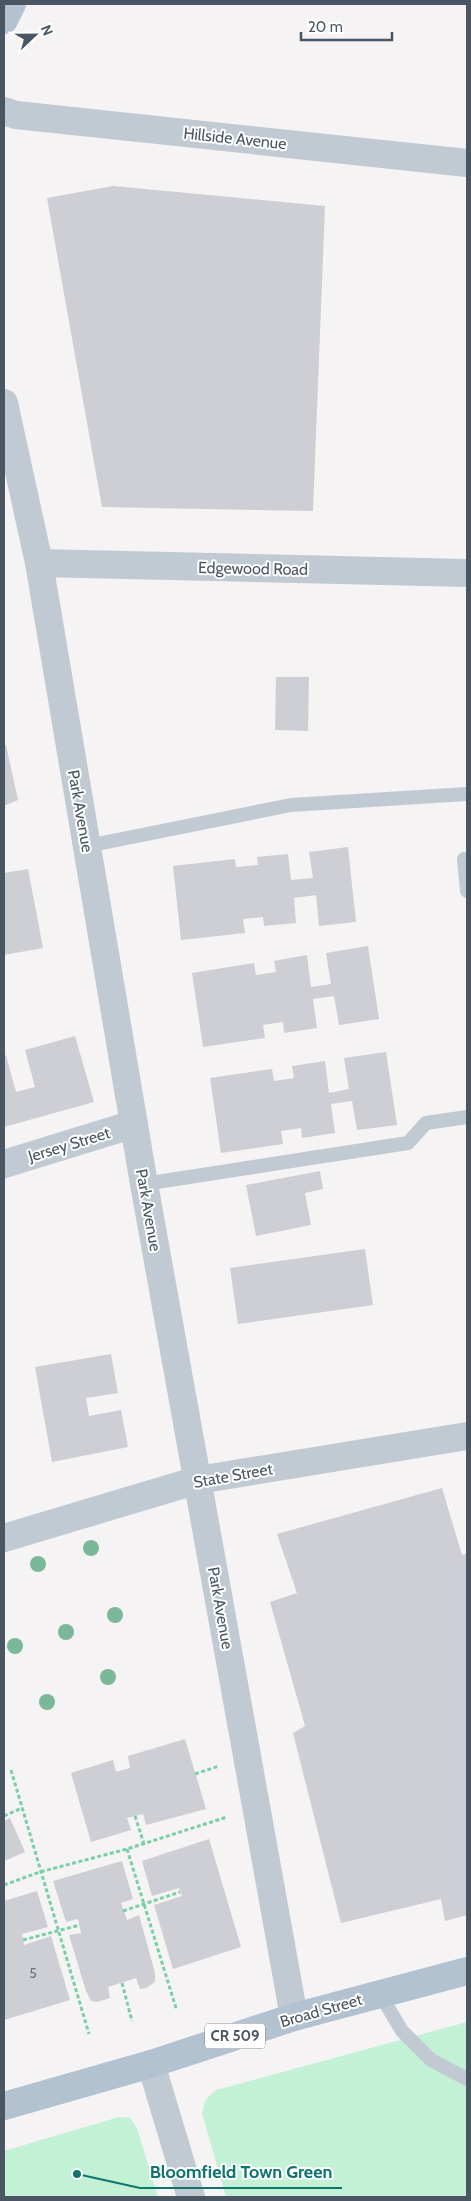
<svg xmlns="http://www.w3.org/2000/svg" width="471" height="2201" font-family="Cabin,sans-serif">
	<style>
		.green { fill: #c3f1d5 }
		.building { fill: #cdcfd5 }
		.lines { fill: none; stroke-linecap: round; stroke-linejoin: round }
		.path { stroke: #7ad0a6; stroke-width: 3; stroke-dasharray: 4 2.5; stroke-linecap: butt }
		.service { stroke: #c1cad2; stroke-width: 14 }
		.minor { stroke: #c1cad2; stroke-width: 28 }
		.primary { stroke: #b3c2d1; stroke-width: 28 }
		.tree { fill: #7bb799 }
		.labels { text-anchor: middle; stroke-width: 4; stroke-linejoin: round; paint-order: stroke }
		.number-label { font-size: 14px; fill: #6b747e }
		.shield { fill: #fff; stroke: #808990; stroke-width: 1 }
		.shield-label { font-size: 15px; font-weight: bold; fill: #4a5661 }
		.street-label { font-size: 16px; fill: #4a5661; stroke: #fff }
		.leader { fill: none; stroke: #0f766e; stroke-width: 2 }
		.callout-dot { fill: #0f766e; stroke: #fff; stroke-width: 2 }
		.callout-label { font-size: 18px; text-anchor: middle; font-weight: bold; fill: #0f766e; stroke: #fff; stroke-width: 4; stroke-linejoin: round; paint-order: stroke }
	</style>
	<rect width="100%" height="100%" fill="#f5f3f3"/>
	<!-- green -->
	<g class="green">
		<path d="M467,2022V2197H226L202,2113L206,2099L216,2090Z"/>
		<path d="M119,2117L130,2118L137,2128L158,2197H4V2151Z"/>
	</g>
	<!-- building -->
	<g class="building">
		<path d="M113,186L325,206L313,511L102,507L47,198Z"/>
		<path d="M276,677H309L308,731L275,730Z"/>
		<path d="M6,745L18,800L4,806V746Z"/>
		<path d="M348,847L356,922L319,926L316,895L294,898L296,923L264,926L263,917L243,919L245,933L181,940L173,866L235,859L236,867L258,865L257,857L288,854L291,880L313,878L309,852Z"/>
		<path d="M28,869L43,948L4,955V873Z"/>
		<path d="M368,946L379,1019L339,1025L334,996L313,999L317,1028L284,1033L283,1022L263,1025L265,1038L203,1047L192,973L254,963L256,975L276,972L274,961L307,955L311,987L331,984L326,953Z"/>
		<path d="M75,1036L94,1102L4,1127V1056L6,1055L16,1092L35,1087L25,1050Z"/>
		<path d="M386,1052L397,1125L357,1130L352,1101L331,1104L335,1133L302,1138L301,1128L281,1131L283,1144L221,1153L210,1078L272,1069L274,1081L294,1078L292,1066L325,1061L329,1093L349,1089L344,1058Z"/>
		<path d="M320,1171L323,1189L305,1193L311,1225L256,1236L246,1185Z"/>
		<path d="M365,1249L373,1305L238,1324L230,1268Z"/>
		<path d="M111,1354L118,1393L86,1398L89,1416L121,1410L128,1447L52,1462L35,1367Z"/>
		<path d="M442,1488L462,1555L467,1553V1915L445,1921L441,1899L341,1923L293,1733L305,1726L270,1602L297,1593L277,1534Z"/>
		<path d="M185,1739L206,1809L146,1825L143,1814L127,1818L131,1830L91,1842L71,1773L113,1760L116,1772L130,1768L128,1756Z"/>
		<path d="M10,1818L25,1852L4,1861V1821Z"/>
		<path d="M209,1839L241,1947L173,1969L154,1905L182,1896L179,1888L152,1896L142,1861Z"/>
		<path d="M122,1861L133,1899L121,1903L127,1920L139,1915L155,1973V1982L146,1988L140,1989L136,1978L108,1987L110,1998L97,2002L91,2001L86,1991L69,1935L81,1933L78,1919L66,1922L53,1881Z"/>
		<path d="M37,1891L48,1927L22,1934L24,1945L51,1936L70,2000L4,2020V1901Z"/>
	</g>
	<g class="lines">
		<!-- path -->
		<g class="path">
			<path d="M11,1770L89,2034"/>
			<path d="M195,1774L219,1766"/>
			<path d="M4,1816L22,1808"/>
			<path d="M135,1816L144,1844"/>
			<path d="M127,1849L176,2008"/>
			<path d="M4,1885L40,1872L127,1849L227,1817"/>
			<path d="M123,1911L180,1892"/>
			<path d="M23,1940L80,1925"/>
			<path d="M122,1983L132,2021"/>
		</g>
		<!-- service -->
		<g class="service">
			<path d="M87,846L291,805L467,794"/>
			<path d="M464,859L467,891"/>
			<path d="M144,1184L408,1143L426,1123L467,1117"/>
			<path d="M380,1994L402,2031L431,2060L467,2079"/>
		</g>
		<!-- minor -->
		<g class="minor">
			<path d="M4,111L16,115L467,163"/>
			<path d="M4,403L39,563L144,1184L294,2017"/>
			<path d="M39,563L467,573"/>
			<path d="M4,1164L134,1124"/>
			<path d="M4,1538L198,1480L467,1436"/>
			<path d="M151,2064L191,2197"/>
		</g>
		<!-- primary -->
		<g class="primary">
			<path d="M4,20L12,4"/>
			<path d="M4,2106L151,2064L294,2017L467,1971"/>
		</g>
	</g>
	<!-- trees -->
	<g class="tree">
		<circle cx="91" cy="1548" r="8"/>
		<circle cx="38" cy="1564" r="8"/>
		<circle cx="115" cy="1615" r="8"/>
		<circle cx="66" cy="1632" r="8"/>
		<circle cx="15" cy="1646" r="8"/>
		<circle cx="108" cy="1677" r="8"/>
		<circle cx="47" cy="1702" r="8"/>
	</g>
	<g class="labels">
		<!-- number labels -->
		<g class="number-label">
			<text x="33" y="1978">5</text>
		</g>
		<!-- shield labels -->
		<rect class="shield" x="205" y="2023.5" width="60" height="25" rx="4"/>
		<g class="shield-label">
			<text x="235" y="2041">CR 509</text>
		</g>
		<!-- street labels -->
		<g class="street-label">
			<text transform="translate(235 138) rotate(6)" y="6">Hillside Avenue</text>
			<text transform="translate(253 568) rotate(1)" y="6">Edgewood Road</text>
			<text transform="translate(81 811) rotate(80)" y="6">Park Avenue</text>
			<text transform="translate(69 1144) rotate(-17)" y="6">Jersey Street</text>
			<text transform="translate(149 1210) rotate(80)" y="6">Park Avenue</text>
			<text transform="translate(233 1475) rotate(-10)" y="6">State Street</text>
			<text transform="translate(221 1608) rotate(80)" y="6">Park Avenue</text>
			<text transform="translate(321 2010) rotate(-16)" y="6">Broad Street</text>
		</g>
	</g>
	<!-- callouts -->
	<path class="leader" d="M77 2174L140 2188H342"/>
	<circle class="callout-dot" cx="77" cy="2174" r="5"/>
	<g class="callout-label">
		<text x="241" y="2178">Bloomfield Town Green</text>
	</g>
	<!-- border -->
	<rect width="471" height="2201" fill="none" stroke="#4a5661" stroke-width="10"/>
	<!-- north arrow -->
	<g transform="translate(35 35) rotate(68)" stroke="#ffffff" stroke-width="4" paint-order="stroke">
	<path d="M0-4L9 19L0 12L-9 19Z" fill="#4a5661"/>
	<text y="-8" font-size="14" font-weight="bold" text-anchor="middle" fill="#4a5661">N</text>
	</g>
	<!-- scale -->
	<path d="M301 32v8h91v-8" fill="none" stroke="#4a5661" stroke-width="2.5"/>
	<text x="308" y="32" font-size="15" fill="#4a5661" stroke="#ffffff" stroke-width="4" paint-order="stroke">20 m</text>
</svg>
